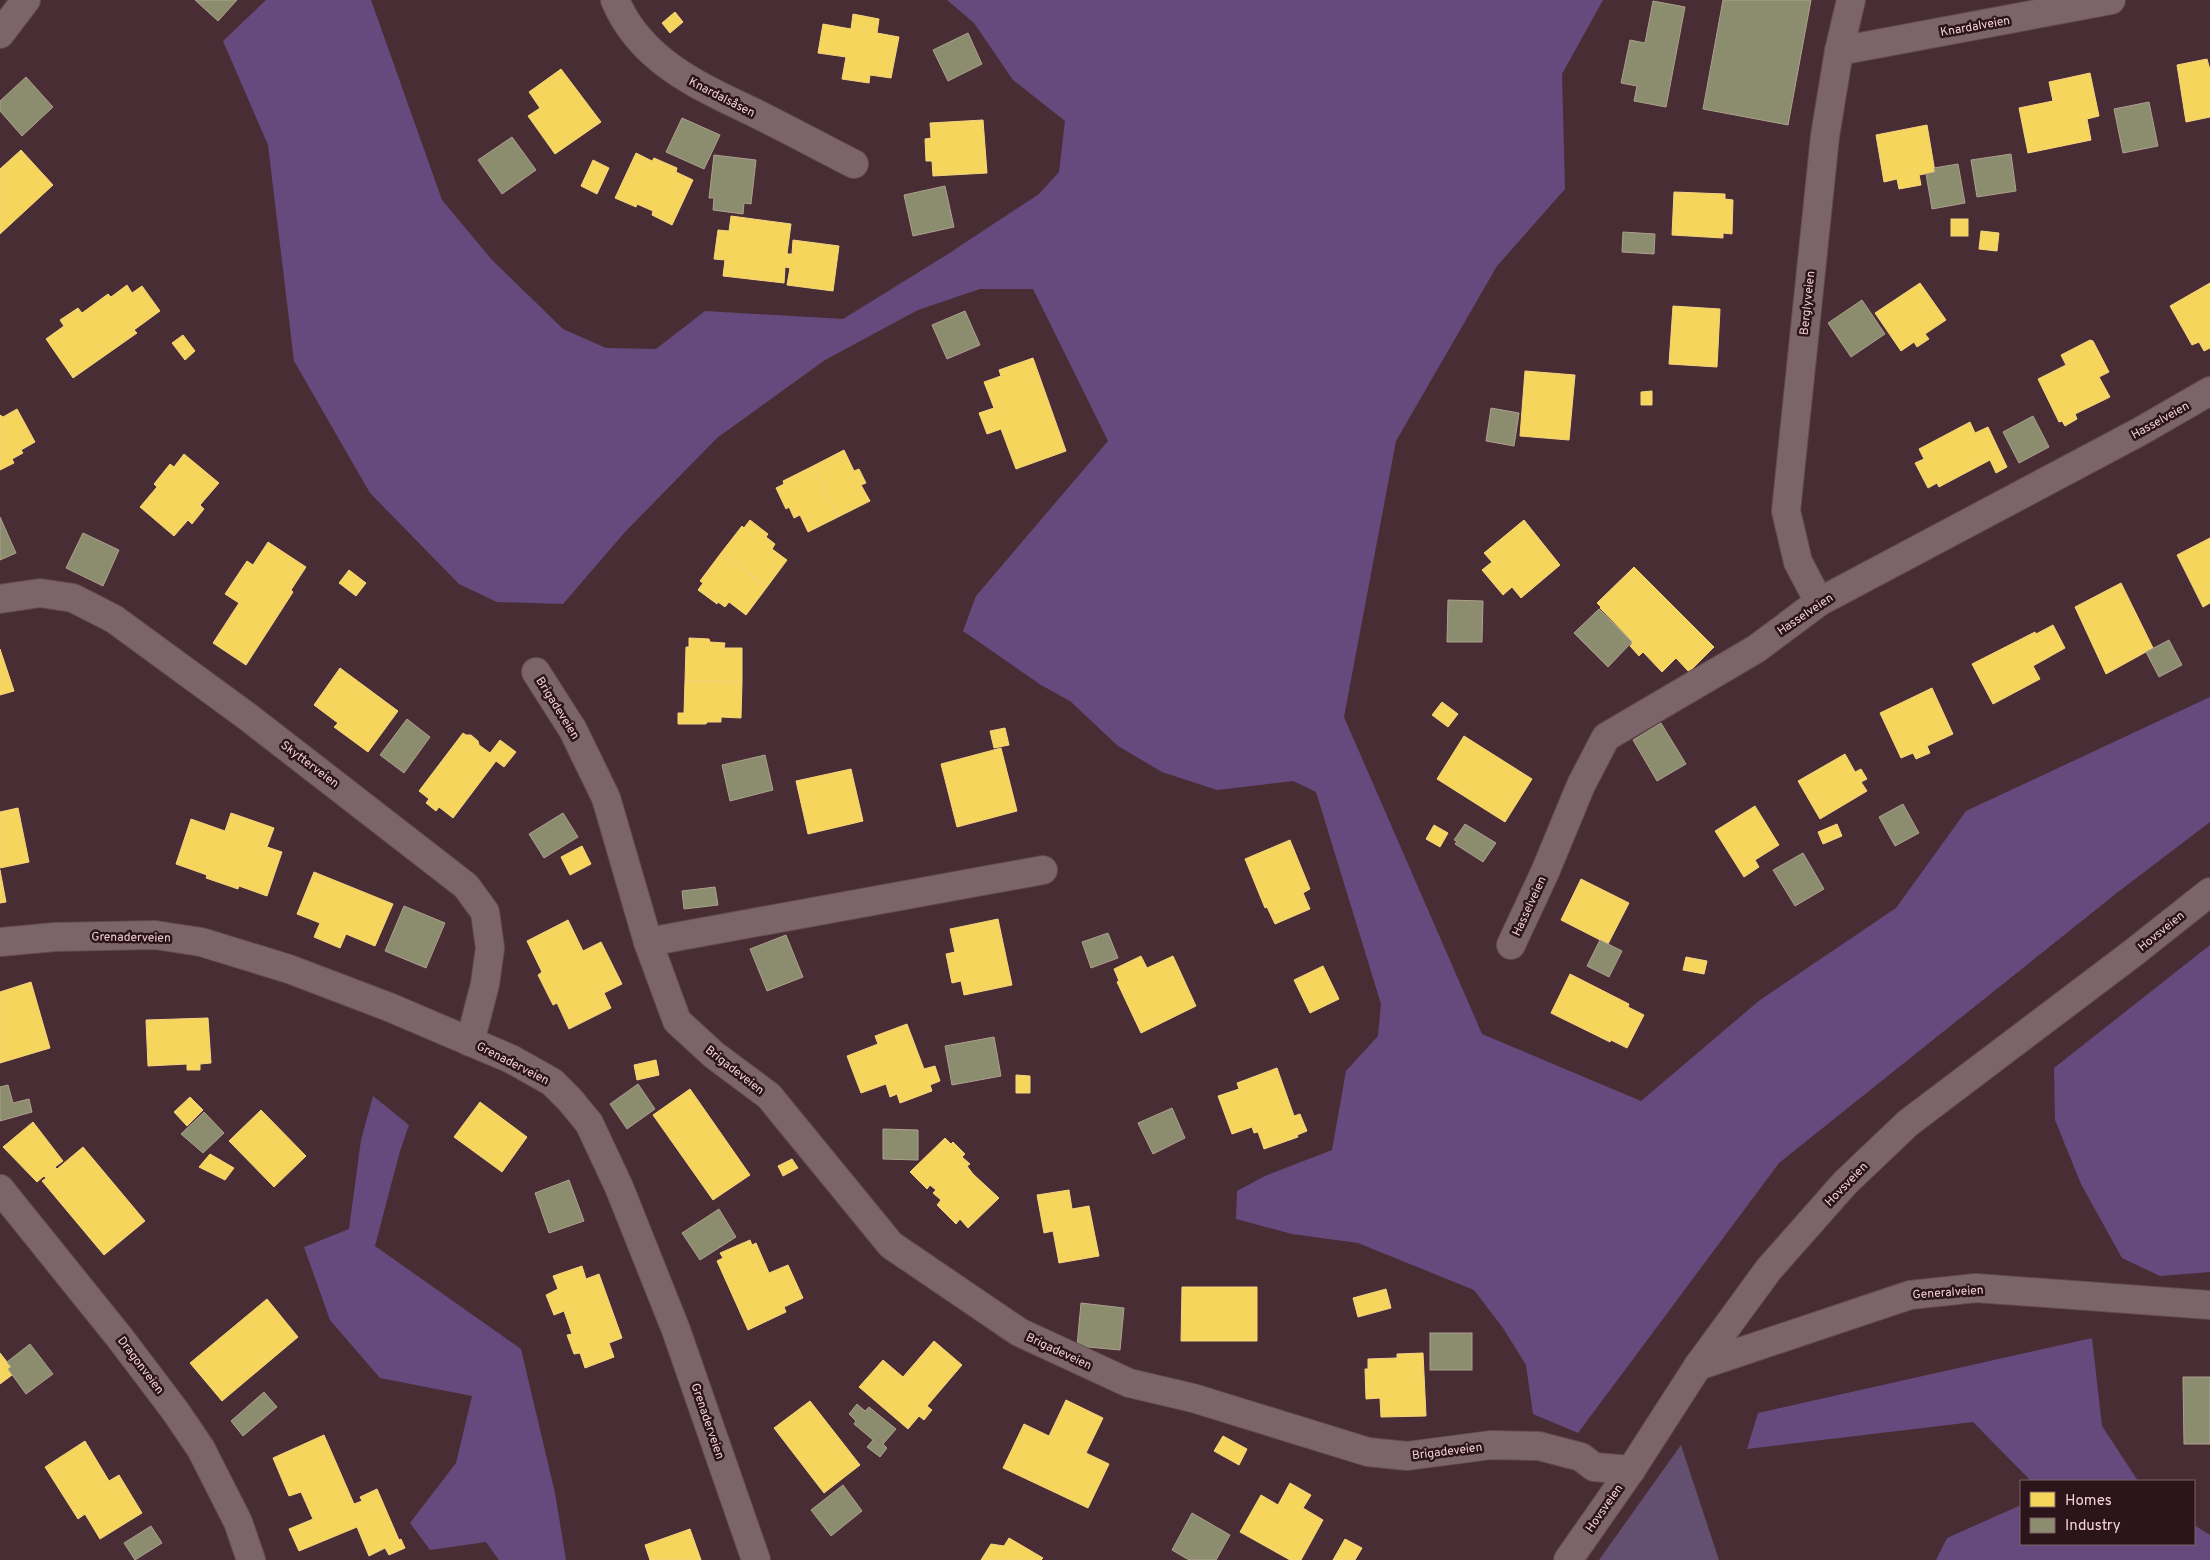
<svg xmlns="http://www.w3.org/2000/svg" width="2210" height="1560" font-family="Overpass,sans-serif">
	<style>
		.green { fill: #635070 }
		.forest { fill: #674a7d }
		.homes { fill: #f6d55c; stroke: #f6d481 }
		.industry { fill: #8c8c6e; stroke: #aca18e }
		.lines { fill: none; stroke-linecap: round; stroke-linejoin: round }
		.minor-casing { stroke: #654b51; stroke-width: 30 }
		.tertiary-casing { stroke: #654b51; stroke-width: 30 }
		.minor { stroke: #7c656a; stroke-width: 28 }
		.tertiary { stroke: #7c656a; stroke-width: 28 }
		.labels { text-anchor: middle; stroke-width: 5; stroke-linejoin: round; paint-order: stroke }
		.street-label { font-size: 12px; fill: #f5d2d8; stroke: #2c151a }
	</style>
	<rect width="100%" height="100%" fill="#492d34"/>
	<!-- green -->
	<path class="green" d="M1681,1445L1719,1560H1599Z"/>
	<!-- forest -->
	<g class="forest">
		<path d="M266,0H371L442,200L492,260L563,329L606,348L656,349L705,311L843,319L948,254L1039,194L1059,172L1065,121L1013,80L974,23L947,0H1603L1562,74L1565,189L1497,266L1396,441L1344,717L1482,1034L1641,1101L1760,1000L1896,908L1966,811L2210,697V822L2118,892L1779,1163L1578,1433L1533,1414L1526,1365L1503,1328L1474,1290L1358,1243L1292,1234L1236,1219L1237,1191L1265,1176L1332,1150L1346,1071L1378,1036L1381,1004L1316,792L1293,781L1217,790L1162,772L1118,746L1070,701L1041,685L963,631L976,596L1108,441L1033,289H980L918,310L825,360L717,438L625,532L563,604L497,602L459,584L370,493L294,361L268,145L223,41Z"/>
		<path d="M2210,945V1272L2160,1276L2122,1258L2081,1184L2055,1120L2054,1068Z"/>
		<path d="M373,1096L409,1125L400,1151L375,1246L521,1349L555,1493L566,1560H499L486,1542L430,1550L410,1523L456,1463L472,1396L380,1378L330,1320L304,1247L349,1229L361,1140Z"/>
		<path d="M2092,1338L2102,1426L2138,1481H2031L1973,1422L1747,1449L1758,1413Z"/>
		<path d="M2021,1505V1544H2194V1525L2210,1535V1560H1936L1947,1538Z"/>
	</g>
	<!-- homes -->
	<g class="homes">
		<path d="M675,12L683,22L670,33L662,23Z"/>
		<path d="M853,14L879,19L877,33L899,37L891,78L870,75L869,83L842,79L846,57L818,53L823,24L851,29Z"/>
		<path d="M2207,59L2210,70V117L2186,122L2177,65Z"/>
		<path d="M561,69L601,122L555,154L528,116L540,108L529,92Z"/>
		<path d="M2090,73L2099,116L2087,119L2091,140L2028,153L2019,108L2053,101L2049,82Z"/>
		<path d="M983,120L987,173L933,176L932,161H926L925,139L931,138L930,123Z"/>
		<path d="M1927,125L1935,172L1919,175L1921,185L1899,189L1897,179L1884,182L1876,135Z"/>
		<path d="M21,150L53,185L0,234V169Z"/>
		<path d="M636,153L652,161L654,158L677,168L676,172L693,180L672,225L652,215L653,211L637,204L636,207L615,198Z"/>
		<path d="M593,160L609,168L597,194L581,186Z"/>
		<path d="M1674,192L1725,194V199L1733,200L1732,234L1723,233V238L1672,235Z"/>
		<path d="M731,216L791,224L787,254H792L793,240L839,246L833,291L787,285L790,268L785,267L784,283L723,276L725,260L714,259L718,230L729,231Z"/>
		<rect x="1951" y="219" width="17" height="17"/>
		<path d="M1981,231L1999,233L1997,251L1979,249Z"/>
		<path d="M1920,283L1946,320L1925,334L1929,339L1917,347L1914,342L1901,351L1875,313Z"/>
		<path d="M2210,283V348L2204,351L2199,342L2192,345L2170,306Z"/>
		<path d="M127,285L132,293L142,286L160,311L134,330L137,333L73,378L46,339L64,326L60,320L78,308L82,313L108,294L111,297Z"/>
		<path d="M1673,306L1720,309L1717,367L1669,364Z"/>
		<path d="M183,335L195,351L185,360L172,343Z"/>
		<path d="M2090,340L2093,341L2109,372L2099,377L2110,397L2075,414L2077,419L2065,426L2062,421L2059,422L2038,379L2066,365L2061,355Z"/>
		<path d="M1033,358L1066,451L1016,469L1001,429L987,434L979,413L994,408L984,382L1001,376L999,370Z"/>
		<path d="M1525,371L1575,375L1569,440L1520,436Z"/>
		<path d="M1652,391V405H1641V392Z"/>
		<path d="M17,409L35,442L21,450L23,453L12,459L14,463L0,470V415L3,417Z"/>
		<path d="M1970,422L1975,433L1988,427L2007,467L1996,473L1990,460L1939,487L1937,483L1928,488L1915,463L1924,459L1919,449Z"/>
		<path d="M844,450L854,471L859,469L866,483L861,485L870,501L838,517L813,466Z"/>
		<path d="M184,454L219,483L200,505L204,509L192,524L188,520L174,536L140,507L157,487L154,484L170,464L174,467Z"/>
		<path d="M813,466L838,517L808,532L800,515L794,518L789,507L786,509L776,488L784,484L783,481Z"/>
		<path d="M750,520L768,534L766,537L775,544L772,549L787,560L767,587L721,553L742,526L744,528Z"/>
		<path d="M1524,520L1560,565L1521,598L1512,587L1503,595L1482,570L1492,562L1484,553Z"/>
		<path d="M2210,538V603L2203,607L2177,555Z"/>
		<path d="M268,542L306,567L291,590L293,592L246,665L213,643L239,603L225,594L247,561L253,565Z"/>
		<path d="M721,553L767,587L746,615L729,602L725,607L718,602L717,604L698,590L703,583L700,581Z"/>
		<path d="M1634,567L1714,647L1689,672L1676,658L1662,672L1643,652L1639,656L1630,646L1633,642L1600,608L1601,607L1597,603Z"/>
		<path d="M349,570L366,583L356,596L339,583Z"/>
		<path d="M2121,583L2153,648L2106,674L2075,607Z"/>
		<path d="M2053,625L2065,648L2033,666L2040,679L1993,704L1972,664L2035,632L2036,634Z"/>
		<path d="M689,638L709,639L710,642L725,643L724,648H742V682L685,681L686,647H689Z"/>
		<path d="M0,649L14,691L0,695Z"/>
		<path d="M340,668L398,711L368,752L334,727L338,723L314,705Z"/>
		<path d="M685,681L742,682L741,718L721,717V722H707L706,724H678V713H684Z"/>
		<path d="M1932,688L1953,734L1927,746L1930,753L1916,759L1913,753L1901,758L1880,713Z"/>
		<path d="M1442,702L1458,714L1448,727L1432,715Z"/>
		<path d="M1005,728L1009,745L994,748L990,731Z"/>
		<path d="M463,733L466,735H471L478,741L479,745L490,753L500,740L516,752L504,767L496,761L453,818L439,807L436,811L426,803L429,799L419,791Z"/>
		<path d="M1464,736L1532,779L1505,822L1437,779Z"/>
		<path d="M1001,748L1017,811L957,827L941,764Z"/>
		<path d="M1845,754L1855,772L1861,769L1867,779L1861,782L1867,791L1820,819L1798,781Z"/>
		<path d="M851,769L863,821L808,834L796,781Z"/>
		<path d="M1755,806L1779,845L1755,860L1759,867L1744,877L1715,831Z"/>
		<path d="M18,808L29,862L0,868V812Z"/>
		<path d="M231,813L274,828L267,847L282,852L267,896L239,886L238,889L206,878L207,875L176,864L191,819L225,831Z"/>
		<path d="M1837,824L1842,836L1823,844L1818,832Z"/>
		<path d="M1434,825L1448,833L1440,847L1426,839Z"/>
		<path d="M1290,840L1310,889L1303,893L1310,909L1275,924L1267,907L1265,908L1245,859Z"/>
		<path d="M582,846L591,864L570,875L561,857Z"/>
		<path d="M0,870L6,902L0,903Z"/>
		<path d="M314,872L393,904L375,946L346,934L340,948L314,937L320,923L297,914Z"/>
		<path d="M1581,879L1629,903L1608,944L1561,920Z"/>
		<path d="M998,919L1012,985L964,995L961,981L952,983L946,954L955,952L950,929Z"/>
		<path d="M568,920L583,951L601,942L622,984L604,993L611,1008L569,1029L557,1003L553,1005L538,975L542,972L527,941Z"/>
		<path d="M1141,956L1147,968L1173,956L1196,1006L1141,1033L1117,982L1119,981L1114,969Z"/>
		<path d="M1686,957L1707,961L1704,974L1683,970Z"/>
		<path d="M1323,966L1339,999L1310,1013L1294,980Z"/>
		<path d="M1570,974L1629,1004L1628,1007L1644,1015L1627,1048L1611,1040L1610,1042L1551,1013Z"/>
		<path d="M31,982L50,1048L0,1063V992Z"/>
		<path d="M208,1018L211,1063L200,1064V1070H187V1064L148,1066L146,1020Z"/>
		<path d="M907,1024L924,1069L935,1066L940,1081L930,1085L932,1091L900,1103L897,1094L890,1097L886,1084L861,1093L847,1056L878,1044L875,1036Z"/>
		<path d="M656,1060L659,1075L637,1080L634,1065Z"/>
		<path d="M1277,1068L1294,1116L1300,1114L1307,1131L1297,1135L1298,1137L1264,1149L1258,1132L1254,1133L1252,1127L1232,1134L1218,1096L1239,1089L1237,1083Z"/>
		<path d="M1016,1075L1030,1076V1093H1016Z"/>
		<path d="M690,1089L750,1175L713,1200L653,1115Z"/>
		<path d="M190,1097L203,1110L187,1126L174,1112Z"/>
		<path d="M480,1102L527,1137L502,1172L454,1137Z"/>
		<path d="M261,1110L306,1156L274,1187L229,1141Z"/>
		<path d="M33,1122L63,1161L55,1167L57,1169L83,1147L145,1221L104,1255L42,1181L46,1178L44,1176L37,1182L3,1147Z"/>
		<path d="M945,1138L951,1144L953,1142L965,1154L962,1157L970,1164L967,1166L973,1174L999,1198L968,1228L960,1219L956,1224L937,1205L941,1200L933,1193L936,1190L930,1185L927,1189L910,1172Z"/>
		<path d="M210,1154L234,1168L225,1180L199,1167Z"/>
		<path d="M792,1159L798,1168L783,1176L778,1166Z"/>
		<path d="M1069,1190L1072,1209L1089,1206L1099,1256L1059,1263L1053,1231L1044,1233L1037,1195Z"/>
		<path d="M750,1240L752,1245L756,1243L769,1273L788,1265L803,1298L784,1307L786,1312L748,1330L717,1261L723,1258L720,1253Z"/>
		<path d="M582,1266L586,1279L599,1274L622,1338L609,1343L614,1357L585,1368L580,1353L574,1354L567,1335L572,1334L564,1311L554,1315L546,1295L558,1289L553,1276Z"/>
		<path d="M1182,1287H1257V1341H1181Z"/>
		<path d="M1386,1289L1391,1308L1358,1317L1353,1298Z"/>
		<path d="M267,1299L298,1337L222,1401L190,1363Z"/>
		<path d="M934,1341L962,1365L927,1406L932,1410L924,1420L919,1416L908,1429L859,1387L883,1360L903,1377Z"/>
		<path d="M0,1353L11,1367L8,1369L12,1375L0,1384Z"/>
		<path d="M1423,1353L1426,1416L1381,1417L1380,1398L1366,1399L1365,1369H1368V1359L1397,1358V1354Z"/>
		<path d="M1066,1400L1103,1418L1086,1453L1109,1464L1088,1508L1003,1468L1024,1424L1049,1436Z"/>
		<path d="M810,1401L860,1465L824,1493L774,1428Z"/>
		<path d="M324,1435L354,1504L362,1501L360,1497L377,1489L399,1540L401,1539L405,1548L389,1555L385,1548L369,1556L357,1527L299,1551L289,1529L313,1519L301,1492L289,1496L273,1458Z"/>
		<path d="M1223,1436L1247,1449L1239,1465L1214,1451Z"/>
		<path d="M85,1441L109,1481L119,1475L142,1513L100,1539L85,1514L78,1519L45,1467Z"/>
		<path d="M1290,1483L1311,1495L1303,1508L1323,1520L1301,1560H1290L1240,1532L1261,1495L1278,1505Z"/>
		<path d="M690,1529L701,1560H650L645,1545Z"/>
		<path d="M1009,1538L1043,1558L1041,1560H981L991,1544L1004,1546Z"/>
		<path d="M1345,1539L1362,1548L1355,1560H1333Z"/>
	</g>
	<!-- industry -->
	<g class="industry">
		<path d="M195,0H237L218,21Z"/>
		<path d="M1723,0H1811L1788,125L1703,109Z"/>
		<path d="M1653,1L1685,7L1666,107L1634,101L1637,86L1621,83L1630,40L1645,43Z"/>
		<path d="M968,33L982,64L948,81L933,50Z"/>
		<path d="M26,77L53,107L22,136L0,111V101Z"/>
		<path d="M2149,102L2158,146L2123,153L2114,109Z"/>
		<path d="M682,118L720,135L704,169L666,152Z"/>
		<path d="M512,137L536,170L502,194L478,160Z"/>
		<path d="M2011,154L2016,191L1977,197L1971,160Z"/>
		<path d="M714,155L756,160L751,204L744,203L743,214L713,210L714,198H709Z"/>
		<path d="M1958,164L1965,203L1932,209L1926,174L1935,172L1934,168Z"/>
		<path d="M945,186L954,227L913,236L904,195Z"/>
		<path d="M1623,232L1655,234L1654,254L1622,252Z"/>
		<path d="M1862,300L1885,334L1851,357L1828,323Z"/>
		<path d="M965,311L980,345L947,359L932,325Z"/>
		<path d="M1491,408L1519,413L1514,446L1486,441Z"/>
		<path d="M2033,416L2049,447L2019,463L2003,432Z"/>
		<path d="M0,517L16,553L0,560Z"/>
		<path d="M83,533L119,550L103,586L66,568Z"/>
		<path d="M1448,600L1483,601L1482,642H1447Z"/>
		<path d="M1599,609L1632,642L1608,667L1574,633Z"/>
		<path d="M2169,640L2182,665L2159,677L2146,652Z"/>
		<path d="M407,719L430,737L404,773L380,755Z"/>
		<path d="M1661,723L1686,764L1657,781L1633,740Z"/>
		<path d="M765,755L773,790L730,801L722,765Z"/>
		<path d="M1903,804L1919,833L1895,846L1879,817Z"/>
		<path d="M563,813L578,837L544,858L529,834Z"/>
		<path d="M1465,824L1496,843L1483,862L1455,844L1457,841L1454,840Z"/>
		<path d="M1803,853L1824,889L1795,906L1773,870Z"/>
		<path d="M715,887L718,905L684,909L682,891Z"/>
		<path d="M404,906L445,923L426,968L385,951Z"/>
		<path d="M1108,933L1118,958L1091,968L1082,942Z"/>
		<path d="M786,935L803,977L767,991L750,949Z"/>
		<path d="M1600,940L1622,951L1609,977L1587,966Z"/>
		<path d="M994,1037L1001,1076L952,1085L945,1046Z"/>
		<path d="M638,1084L655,1109L627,1129L610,1104Z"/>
		<path d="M8,1085L13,1103L29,1099L32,1112L0,1121V1087Z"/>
		<path d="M1172,1108L1185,1138L1153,1154L1138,1123Z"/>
		<path d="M204,1112L224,1133L203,1153L181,1134Z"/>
		<path d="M883,1129L918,1130V1160L883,1159Z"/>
		<path d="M569,1180L584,1221L549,1233L535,1193Z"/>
		<path d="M719,1209L736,1237L700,1260L682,1233Z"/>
		<path d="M1081,1303L1124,1308L1120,1350L1077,1346Z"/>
		<rect x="1430" y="1333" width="42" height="37"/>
		<path d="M30,1344L53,1374L26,1394L8,1369L11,1367L7,1362Z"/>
		<path d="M2183,1377H2210V1444H2184Z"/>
		<path d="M264,1392L277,1407L243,1436L231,1421Z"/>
		<path d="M857,1404L865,1411L869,1407L896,1429L883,1444L887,1448L880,1457L867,1447L873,1440L854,1424L856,1421L849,1414Z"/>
		<path d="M843,1485L862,1511L831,1536L811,1510Z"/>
		<path d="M1192,1513L1230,1535L1216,1560H1189L1172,1550Z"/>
		<path d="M151,1526L162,1543L135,1560L124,1543Z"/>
	</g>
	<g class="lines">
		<!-- minor casing -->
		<g class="minor-casing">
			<g id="minor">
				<path d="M615,0C640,60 698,86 753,112C787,129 821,147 854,164"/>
				<path d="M0,34L26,0"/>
				<path d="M1839,51L2111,0"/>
				<path d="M0,599L40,593L73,598L114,619L248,717L466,886L485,912L490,948L485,984L470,1042"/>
				<path d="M1819,602L1798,562L1786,511L1825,136L1839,51L1851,0"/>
				<path d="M536,672L573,730L606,798L648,942L677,1021L714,1055L769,1096L891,1245L1019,1332L1129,1383L1193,1398L1368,1452L1407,1456L1491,1445L1539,1446L1581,1457L1594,1467L1631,1470"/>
				<path d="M0,942L55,937L155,935L201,942L289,969L389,1007L511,1059L552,1082L570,1100L589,1123L619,1187L676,1330L756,1560"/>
				<path d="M648,942L1043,870"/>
				<path d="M1511,945L1545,872L1581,785L1606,737L1756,649L1819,602L2139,432L2210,391"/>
				<path d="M0,1189L120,1338L176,1412L201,1449L238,1522L251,1560"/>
				<path d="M1698,1366L1910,1295L1976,1288L2210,1305"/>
			</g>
		</g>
		<!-- tertiary casing -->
		<g class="tertiary-casing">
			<path id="tertiary" d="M1568,1560L1631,1470L1698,1366L1769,1269L1845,1183L1908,1123L2133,953L2210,892"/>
		</g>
		<!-- minor -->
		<use href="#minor" class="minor"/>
		<!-- tertiary -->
		<use href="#tertiary" class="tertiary"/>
	</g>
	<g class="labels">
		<!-- street labels -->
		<g class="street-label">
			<text transform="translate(1975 26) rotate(-10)" y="4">Knardalveien</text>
			<text transform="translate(722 97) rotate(27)" y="4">Knardalsåsen</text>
			<text transform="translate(1807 303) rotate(-84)" y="4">Berglyveien</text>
			<text transform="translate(2160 420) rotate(-29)" y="4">Hasselveien</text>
			<text transform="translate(1805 614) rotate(-34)" y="4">Hasselveien</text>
			<text transform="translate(558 708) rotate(58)" y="4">Brigadeveien</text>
			<text transform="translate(310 764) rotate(37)" y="4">Skytterveien</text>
			<text transform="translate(1529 906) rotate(-65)" y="4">Hasselveien</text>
			<text transform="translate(2161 931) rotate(-39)" y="4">Hovsveien</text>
			<text transform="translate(131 937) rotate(1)" y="4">Grenaderveien</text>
			<text transform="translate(513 1063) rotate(27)" y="4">Grenaderveien</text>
			<text transform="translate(735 1070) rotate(38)" y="4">Brigadeveien</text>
			<text transform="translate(1846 1184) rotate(-46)" y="4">Hovsveien</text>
			<text transform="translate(1948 1292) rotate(-4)" y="4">Generalveien</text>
			<text transform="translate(1059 1351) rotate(25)" y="4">Brigadeveien</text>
			<text transform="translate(141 1365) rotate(53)" y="4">Dragonveien</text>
			<text transform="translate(708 1421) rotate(71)" y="4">Grenaderveien</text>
			<text transform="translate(1447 1451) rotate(-7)" y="4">Brigadeveien</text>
			<text transform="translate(1604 1508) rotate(-55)" y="4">Hovsveien</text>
		</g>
	</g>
	<!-- legend -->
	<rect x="2020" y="1480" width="175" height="65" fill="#2c151a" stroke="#7c6166"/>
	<rect x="2030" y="1492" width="25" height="15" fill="#f6d55c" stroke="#7c6166"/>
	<text x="2065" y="1505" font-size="15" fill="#f5d2d8">Homes</text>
	<rect x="2030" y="1518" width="25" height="15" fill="#8c8c6e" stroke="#7c6166"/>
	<text x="2065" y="1530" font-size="15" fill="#f5d2d8">Industry</text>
</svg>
